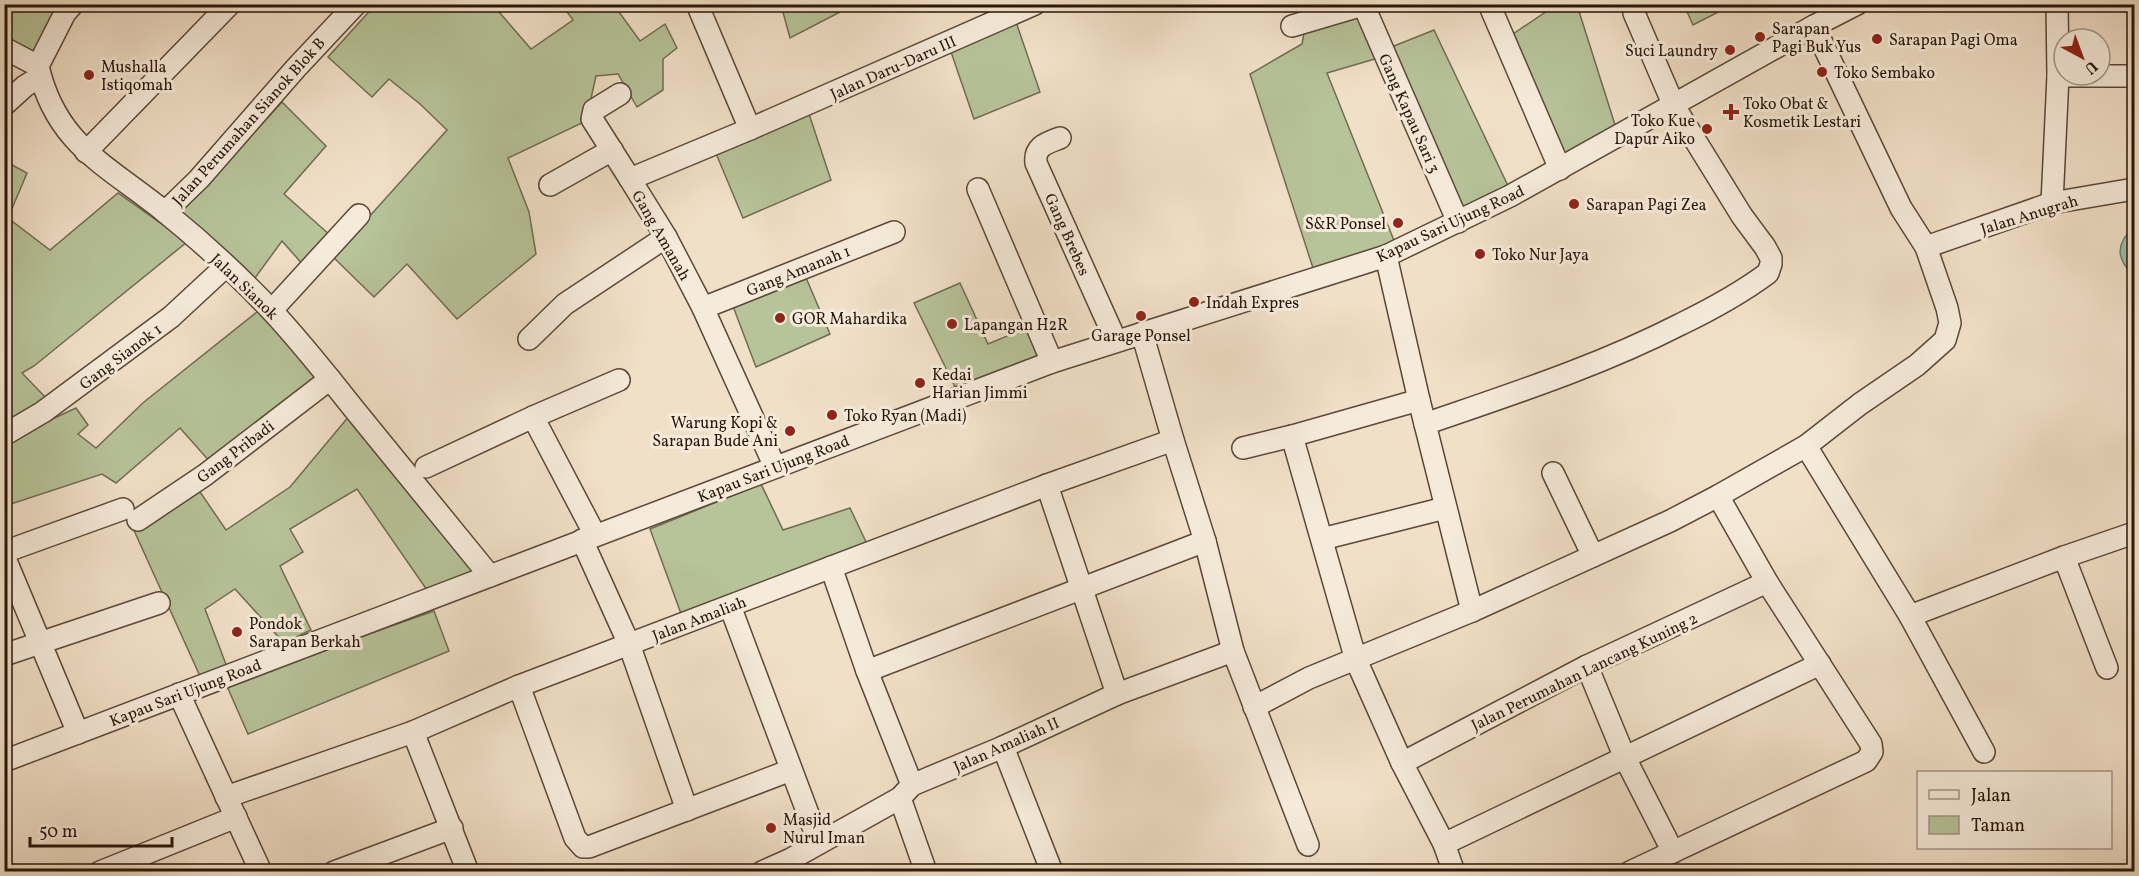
<svg xmlns="http://www.w3.org/2000/svg" width="2139" height="876" font-family="Vollkorn,serif">
	<style>
		.green { fill: #b7c399; stroke: #706c52; stroke-width: 1.5 }
		.water { fill: #9bbeb1; stroke: #6d7b6e; stroke-width: 1.5 }
		.lines { fill: none; stroke-linecap: round; stroke-linejoin: round }
		.minor-casing { stroke: #5b483a; stroke-width: 24 }
		.minor { stroke: #f6ebdb; stroke-width: 21 }
		.poi-dot { fill: #8f2418; stroke: #f6ebdb; stroke-width: 2 }
		.labels { text-anchor: middle; stroke-width: 6; stroke-linejoin: round; paint-order: stroke }
		.poi-label { font-size: 16px; fill: #29160a; stroke: #f6ebdb; text-anchor: start }
		.street-label { font-size: 16px; fill: #29160a; stroke: #f6ebdb }
	</style>
	<rect width="100%" height="100%" fill="#f1e0c8"/>
	<filter id="stains"><feTurbulence type="fractalNoise" baseFrequency=".00333" numOctaves="4"/><feColorMatrix values="0 0 0 0 .2 0 0 0 0 .09 0 0 0 0 .02 0 0 0 .5 -.17"/></filter>
	<radialGradient id="worn" r=".72"><stop offset=".6" stop-color="#630" stop-opacity="0"/><stop offset="1" stop-color="#630" stop-opacity=".3"/></radialGradient>
	<!-- green -->
	<g class="green">
		<path d="M376,4L493,5L531,49L573,20L562,5H614L640,41L665,24L677,48L663,59V90L637,107L618,74L596,76L586,121L508,158L529,212L536,254L457,319L407,264L374,297L333,257L447,130L420,104L389,79L372,97L328,57Z"/>
		<path d="M5,5H67L35,54L5,40Z"/>
		<path d="M781,5H839L840,12L790,38Z"/>
		<path d="M1363,5L1385,56L1327,73L1395,243L1313,268L1250,74L1302,44L1306,22Z"/>
		<path d="M1556,5H1577L1616,128L1565,158L1510,36Z"/>
		<path d="M1684,5H1726L1728,7L1693,25Z"/>
		<path d="M1016,22L1040,92L974,119L950,49Z"/>
		<path d="M1434,30L1509,188L1464,210L1389,48Z"/>
		<path d="M282,102L326,146L284,194L331,236L305,267L282,241L255,278L178,215Z"/>
		<path d="M809,114L831,180L743,218L715,151Z"/>
		<path d="M5,161L27,173L8,218L50,250L118,193L187,242L34,366L22,373L48,400L5,427Z"/>
		<path d="M804,273L830,334L756,367L731,301Z"/>
		<path d="M960,283L988,344L1031,326L1045,357L956,389L914,303Z"/>
		<path d="M262,308L320,378L211,463L180,428L116,483L102,474L5,506V441L76,408L88,425L78,434L96,448L144,402Z"/>
		<path d="M350,415L473,563L470,574L427,590L357,489L290,529L303,552L280,566L311,630L284,643L235,589L205,609L227,667L200,676L132,526L196,486L226,530L290,487Z"/>
		<path d="M761,484L783,530L850,508L868,546L683,619L650,529Z"/>
		<path d="M434,611L449,651L248,734L226,684Z"/>
	</g>
	<!-- water -->
	<path class="water" d="M2134,227V276C2116,259 2115,244 2134,227Z"/>
	<g class="lines">
		<!-- minor casing -->
		<g class="minor-casing">
			<g id="minor">
				<path d="M73,4L65,13L38,66C56,145 107,165 165,212C202,242 238,275 271,310C302,343 330,379 358,414C402,468 446,522 490,576"/>
				<path d="M697,4L750,129"/>
				<path d="M1363,4L1458,222"/>
				<path d="M1489,4L1560,169"/>
				<path d="M1292,26L1363,5"/>
				<path d="M4,48L38,66"/>
				<path d="M2058,76H2134"/>
				<path d="M620,94L594,110L592,119L630,179"/>
				<path d="M4,105L25,86L40,77"/>
				<path d="M1060,138C1047,143 1034,146 1036,163L1116,341"/>
				<path d="M86,152L230,4"/>
				<path d="M550,185L612,150"/>
				<path d="M978,189L1052,362"/>
				<path d="M2052,203L2058,76L2057,4"/>
				<path d="M165,212L199,179L296,68L356,4"/>
				<path d="M1926,247L2052,203L2134,189"/>
				<path d="M1386,256L1419,400L1472,611"/>
				<path d="M703,308L894,232"/>
				<path d="M272,310L359,215"/>
				<path d="M1142,333L1173,440L1205,541L1233,651L1308,845"/>
				<path d="M529,339L565,304L666,237"/>
				<path d="M533,417L619,380"/>
				<path d="M1425,424C1512,394 1599,366 1681,324C1712,309 1741,293 1768,273L1771,264V258L1765,247L1742,216L1674,106L1634,13"/>
				<path d="M4,435L43,412L171,317L226,266"/>
				<path d="M1292,436L1356,660L1402,763L1444,844L1454,872"/>
				<path d="M1806,446L1910,616L2064,557L2134,533"/>
				<path d="M1243,448L1292,436L1419,400"/>
				<path d="M426,467L533,417L595,535"/>
				<path d="M775,467L703,308L666,237L630,179L750,129L1035,4"/>
				<path d="M1553,473L1593,556"/>
				<path d="M1047,485L1117,694"/>
				<path d="M138,520L205,475L330,379"/>
				<path d="M1322,539L1445,508"/>
				<path d="M582,540L629,644L687,810"/>
				<path d="M4,552L123,509"/>
				<path d="M4,556L78,733"/>
				<path d="M2064,557L2107,668"/>
				<path d="M831,567L867,671L912,785"/>
				<path d="M730,606L819,843"/>
				<path d="M1910,616L1984,752"/>
				<path d="M4,655L159,603"/>
				<path d="M1587,666L1625,758L1673,852"/>
				<path d="M867,671L1205,541"/>
				<path d="M519,686L575,838L583,847H589L791,770"/>
				<path d="M179,694L261,872"/>
				<path d="M1254,707L1309,678L1472,611L1670,521L1718,496L1806,446L1860,404L1917,365L1945,340L1950,323L1947,308L1926,247L1901,208L1814,26"/>
				<path d="M413,732L468,872"/>
				<path d="M1003,747L1052,872"/>
				<path d="M4,761L1052,362L1386,256L1510,196L1814,26L1857,4"/>
				<path d="M1402,763L1587,666L1767,582"/>
				<path d="M226,797L413,732L519,686L1047,485L1173,440"/>
				<path d="M900,798L926,872"/>
				<path d="M1444,844L1820,664"/>
				<path d="M100,872L236,817"/>
				<path d="M334,872L452,828"/>
				<path d="M762,872L791,859L900,798L912,785L1003,747L1117,694L1233,651"/>
				<path d="M1630,872L1866,761L1872,752L1871,744L1767,582L1718,496"/>
			</g>
		</g>
		<!-- minor -->
		<use href="#minor" class="minor"/>
	</g>
	<!-- markers -->
	<g class="poi-dot">
		<circle cx="1760" cy="37" r="6"/>
		<circle cx="1877" cy="39" r="6"/>
		<circle cx="1730" cy="50" r="6"/>
		<circle cx="1822" cy="72" r="6"/>
		<circle cx="89" cy="75" r="6"/>
		<path d="M1728 103h6v6h6v6h-6v6h-6v-6h-6v-6h6z"/>
		<circle cx="1707" cy="129" r="6"/>
		<circle cx="1574" cy="204" r="6"/>
		<circle cx="1398" cy="223" r="6"/>
		<circle cx="1480" cy="254" r="6"/>
		<circle cx="1194" cy="302" r="6"/>
		<circle cx="1141" cy="316" r="6"/>
		<circle cx="780" cy="318" r="6"/>
		<circle cx="952" cy="324" r="6"/>
		<circle cx="920" cy="383" r="6"/>
		<circle cx="832" cy="415" r="6"/>
		<circle cx="790" cy="431" r="6"/>
		<circle cx="237" cy="632" r="6"/>
		<circle cx="771" cy="828" r="6"/>
	</g>
	<g class="labels">
		<!-- poi labels -->
		<g class="poi-label">
			<text x="1772" y="34">Sarapan<tspan x="1772" dy="18">Pagi Buk Yus</tspan></text>
			<text x="1889" y="45">Sarapan Pagi Oma</text>
			<text x="1718" y="56" text-anchor="end">Suci Laundry</text>
			<text x="101" y="72">Mushalla<tspan x="101" dy="18">Istiqomah</tspan></text>
			<text x="1834" y="78">Toko Sembako</text>
			<text x="1743" y="109">Toko Obat &amp;<tspan x="1743" dy="18">Kosmetik Lestari</tspan></text>
			<text x="1695" y="126" text-anchor="end">Toko Kue<tspan x="1695" dy="18">Dapur Aiko</tspan></text>
			<text x="1586" y="210">Sarapan Pagi Zea</text>
			<text x="1386" y="229" text-anchor="end">S&amp;R Ponsel</text>
			<text x="1492" y="260">Toko Nur Jaya</text>
			<text x="1206" y="308">Indah Expres</text>
			<text x="792" y="324">GOR Mahardika</text>
			<text x="964" y="330">Lapangan H2R</text>
			<text x="1141" y="341" text-anchor="middle">Garage Ponsel</text>
			<text x="932" y="380">Kedai<tspan x="932" dy="18">Harian Jimmi</tspan></text>
			<text x="844" y="421">Toko Ryan (Madi)</text>
			<text x="778" y="428" text-anchor="end">Warung Kopi &amp;<tspan x="778" dy="18">Sarapan Bude Ani</tspan></text>
			<text x="249" y="629">Pondok<tspan x="249" dy="18">Sarapan Berkah</tspan></text>
			<text x="783" y="825">Masjid<tspan x="783" dy="18">Nurul Iman</tspan></text>
		</g>
		<!-- street labels -->
		<g class="street-label">
			<text transform="translate(893 67) rotate(-24)" y="6">Jalan Daru-Daru III</text>
			<text transform="translate(1410 113) rotate(66)" y="6">Gang Kapau Sari 3</text>
			<text transform="translate(248 121) rotate(-48)" y="6">Jalan Perumahan Sianok Blok B</text>
			<text transform="translate(2029 214) rotate(-17)" y="6">Jalan Anugrah</text>
			<text transform="translate(1450 223) rotate(-25)" y="6">Kapau Sari Ujung Road</text>
			<text transform="translate(1068 234) rotate(66)" y="6">Gang Brebes</text>
			<text transform="translate(662 235) rotate(60)" y="6">Gang Amanah</text>
			<text transform="translate(798 270) rotate(-22)" y="6">Gang Amanah 1</text>
			<text transform="translate(245 286) rotate(44)" y="6">Jalan Sianok</text>
			<text transform="translate(120 356) rotate(-37)" y="6">Gang Sianok 1</text>
			<text transform="translate(235 451) rotate(-37)" y="6">Gang Pribadi</text>
			<text transform="translate(773 468) rotate(-21)" y="6">Kapau Sari Ujung Road</text>
			<text transform="translate(699 618) rotate(-21)" y="6">Jalan Amaliah</text>
			<text transform="translate(1584 671) rotate(-26)" y="6">Jalan Perumahan Lancang Kuning 2</text>
			<text transform="translate(185 692) rotate(-21)" y="6">Kapau Sari Ujung Road</text>
			<text transform="translate(1006 744) rotate(-24)" y="6">Jalan Amaliah II</text>
		</g>
	</g>
	<!-- margin -->
	<rect width="2139" height="876" fill="none" stroke="#f1e0c8" stroke-width="24"/>
	<rect x="6" y="6" width="2127" height="864" fill="none" stroke="#29160a" stroke-width="3"/>
	<rect x="12" y="12" width="2115" height="852" fill="none" stroke="#29160a" stroke-width="1.5"/>
	<!-- legend -->
	<rect x="1917" y="771" width="195" height="78" fill="#f6ebdb" stroke="#a49687" stroke-width="1.5"/>
	<rect x="1929" y="790" width="30" height="9" fill="#f6ebdb" stroke="#a49687" stroke-width="1.5"/>
	<text x="1971" y="801" font-size="18" fill="#29160a">Jalan</text>
	<rect x="1929" y="816" width="30" height="18" fill="#b7c399" stroke="#a49687" stroke-width="1.5"/>
	<text x="1971" y="831" font-size="18" fill="#29160a">Taman</text>
	<!-- north arrow -->
	<g transform="translate(2082 57) rotate(139)"><circle r="28" fill="#f6ebdb" stroke="#a49687" stroke-width="1.5"/>
	<path d="M0-4.5L10 22L0 15L-10 22Z" fill="#8f2418"/>
	<text y="-9" font-size="16" font-weight="bold" text-anchor="middle" fill="#29160a">U</text>
	</g>
	<!-- scale -->
	<path d="M30 837v9h142v-9" fill="none" stroke="#29160a" stroke-width="3"/>
	<text x="39" y="837" font-size="18" fill="#29160a" stroke="#f6ebdb" stroke-width="4.5" paint-order="stroke">50 m</text>
	<rect width="100%" height="100%" filter="url(#stains)"/>
	<rect width="100%" height="100%" fill="url(#worn)"/>
</svg>
